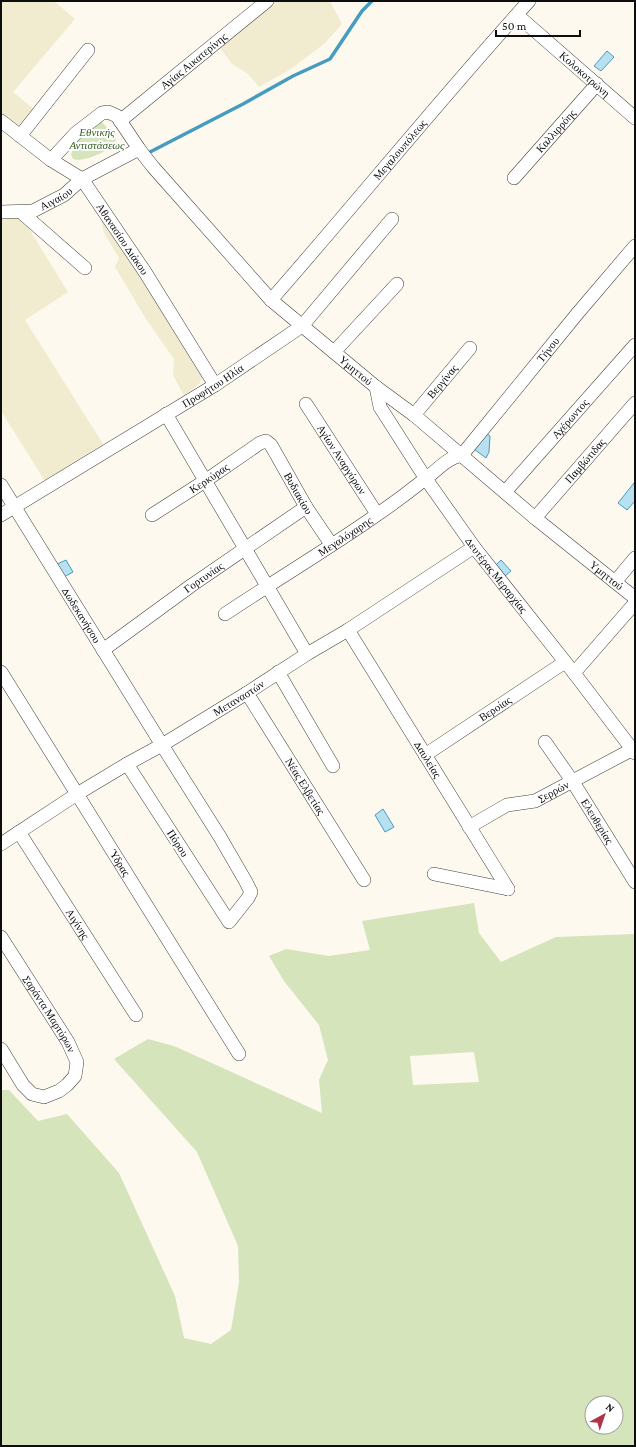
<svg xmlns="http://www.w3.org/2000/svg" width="636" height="1447" font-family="'Crimson Pro',serif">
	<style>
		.farmland { fill: #f1ebd0 }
		.green { fill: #d5e4bb; fill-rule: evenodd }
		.water { fill: #b7e1f0; stroke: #459cc0 }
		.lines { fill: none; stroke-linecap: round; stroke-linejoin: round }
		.stream { stroke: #459cc0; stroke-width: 3.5 }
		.minor-casing { stroke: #404040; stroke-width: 14 }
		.minor { stroke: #fff; stroke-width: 13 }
		.labels { text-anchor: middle; stroke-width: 4; stroke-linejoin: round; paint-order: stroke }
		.street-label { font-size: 11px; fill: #0d0d0d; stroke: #fff }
		.park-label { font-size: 11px; font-style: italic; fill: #365e23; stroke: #fff }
	</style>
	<rect width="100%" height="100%" fill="#fdf9ee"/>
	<!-- farmland -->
	<g class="farmland">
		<path d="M1,1H54L75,19L13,92L35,110L19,130L1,115Z"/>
		<path d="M275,1H330L342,24L325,43L291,69L259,87L248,74L232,64L220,48Z"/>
		<path d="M100,215L103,216L204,374L199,384L184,396L173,375L174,359L146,319L115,267L119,258L104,233Z"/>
		<path d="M21,216L68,292L25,320L103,444L45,481L1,411V217Z"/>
	</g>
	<!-- green -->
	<g class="green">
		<path d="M101,121L116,138L115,145C107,151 83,163 73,159L71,154C78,137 84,130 101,121Z"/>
		<path d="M474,903L479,933L501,962L556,937L635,934V1446H1V1090H9L38,1121L67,1114L119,1173L175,1296L184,1338L211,1344L231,1330L239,1282L238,1246L197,1152L114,1059L148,1039L174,1046L322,1113L319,1080L328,1060L319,1025L284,981L269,956L286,949L329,956L370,950L362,921ZM474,1052L479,1082L413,1085L410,1056ZM592,1403H616V1427H592Z"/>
	</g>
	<!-- water -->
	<g class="water">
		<path d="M607,51L614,57L601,71L594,66Z"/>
		<path d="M486,433L490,436L489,452L486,458L474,449Z"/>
		<path d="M634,483L635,484V501L627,510L618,503Z"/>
		<path d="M66,560L73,572L64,577L57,564Z"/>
		<path d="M501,560L511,571L505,576L495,566Z"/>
		<path d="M383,809L394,827L385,832L375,815Z"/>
	</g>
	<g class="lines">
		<!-- stream -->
		<path class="stream" d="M150,152L243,104L293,76L330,59L362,11L372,1"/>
		<!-- minor casing -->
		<g class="minor-casing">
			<g id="minor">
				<path id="s1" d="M517,15L635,118"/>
				<path id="s2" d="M1,121L51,160L82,179L145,272L215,385"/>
				<path id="s3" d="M120,121L267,1"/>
				<path d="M20,136L88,50"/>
				<path id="s4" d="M51,160L76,133L102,113L108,112L117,116L139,149L153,167L271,300L376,387L414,415L535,518L635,598"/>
				<path id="s5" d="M514,178L597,84"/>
				<path id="s6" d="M1,212L33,211L64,195L82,179L139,149"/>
				<path d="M21,212L85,268"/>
				<path id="s7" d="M271,300C358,201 441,98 529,1"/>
				<path d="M334,352L397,284"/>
				<path id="s8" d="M376,387L380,407L426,479L474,547L574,673L635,753"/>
				<path id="s9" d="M306,404L377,514"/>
				<path d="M166,414L307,654"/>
				<path id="s10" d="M414,415L470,348"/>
				<path id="s11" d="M1,485L162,745L220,837L246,882L251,892L248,898L229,922L127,764"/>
				<path id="s12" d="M505,492L635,345"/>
				<path id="s13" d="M1,515L215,385L302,326L392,219"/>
				<path id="s14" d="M152,515L205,481L260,443L266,441L271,445L306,507L331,544"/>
				<path id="s15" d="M535,518L635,403"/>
				<path d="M615,582L635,558"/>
				<path id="s16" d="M225,614C276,580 328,549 378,514C394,503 410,491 425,479C438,470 446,458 462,455L577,314L635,246"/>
				<path id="s17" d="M348,630L508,889"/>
				<path id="s18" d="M103,650L192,585L306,507"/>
				<path id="s19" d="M1,672L239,1054"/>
				<path d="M278,672L333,766"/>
				<path d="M574,673L635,603"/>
				<path id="s20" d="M247,693L364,880"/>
				<path id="s21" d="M545,742L573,782L635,882"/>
				<path id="s22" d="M425,755L565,662"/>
				<path id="s23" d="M469,827L507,805L535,801L635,748"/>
				<path id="s24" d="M19,832L136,1015"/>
				<path id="s25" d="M1,844L77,794L127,764L162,745L247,693L307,654L348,630L474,547"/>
				<path d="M434,874L508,889"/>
				<path id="s26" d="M1,937L68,1042L77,1062L75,1076L67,1085L59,1091L44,1097L32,1094L23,1085L1,1049"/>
			</g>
		</g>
		<!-- minor -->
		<use href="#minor" class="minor"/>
	</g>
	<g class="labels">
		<!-- street labels -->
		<g class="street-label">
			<text dy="4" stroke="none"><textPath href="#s3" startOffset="95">Αγίας Αικατερίνης</textPath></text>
			<text dy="4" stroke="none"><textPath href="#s1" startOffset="90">Κολοκοτρώνη</textPath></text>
			<text dy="4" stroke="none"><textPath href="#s5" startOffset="63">Καλλιρρόης</textPath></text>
			<text dy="4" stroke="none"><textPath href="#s7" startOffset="198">Μεγαλουπόλεως</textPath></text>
			<text dy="4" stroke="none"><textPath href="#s6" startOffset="58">Αιγαίου</textPath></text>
			<text dy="4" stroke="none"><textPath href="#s2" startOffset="172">Αθανασίου Διάκου</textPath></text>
			<text dy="4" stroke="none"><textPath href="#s16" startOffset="422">Τήνου</textPath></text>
			<text dy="4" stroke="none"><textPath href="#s4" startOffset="436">Υμηττού</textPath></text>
			<text dy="4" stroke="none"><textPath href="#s10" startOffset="44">Βεργίνας</textPath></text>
			<text dy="4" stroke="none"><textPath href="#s13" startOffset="248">Προφήτου Ηλία</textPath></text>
			<text dy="4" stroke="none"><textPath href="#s12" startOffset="98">Αχέρωντος</textPath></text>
			<text dy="4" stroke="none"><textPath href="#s9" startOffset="66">Αγίων Αναργύρων</textPath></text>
			<text dy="4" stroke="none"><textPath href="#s15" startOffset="76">Παμβώτιδας</textPath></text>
			<text dy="4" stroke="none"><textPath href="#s14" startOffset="68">Κερκύρας</textPath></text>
			<text dy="4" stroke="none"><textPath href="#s14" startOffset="198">Βυδιακίου</textPath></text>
			<text dy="4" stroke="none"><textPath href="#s16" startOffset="143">Μεγαλόχαρης</textPath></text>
			<text dy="4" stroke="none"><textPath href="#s8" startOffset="225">Δευτέρας Μεραρχίας</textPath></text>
			<text dy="4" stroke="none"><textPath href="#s4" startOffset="760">Υμηττού</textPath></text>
			<text dy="4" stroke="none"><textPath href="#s18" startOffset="124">Γορτυνίας</textPath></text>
			<text dy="4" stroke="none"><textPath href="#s11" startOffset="153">Δωδεκανήσου</textPath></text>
			<text dy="4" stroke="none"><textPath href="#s25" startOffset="279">Μεταναστών</textPath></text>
			<text dy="4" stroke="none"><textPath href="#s22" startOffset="84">Βεροίας</textPath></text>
			<text dy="4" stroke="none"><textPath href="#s17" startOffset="152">Δαυλείας</textPath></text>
			<text dy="4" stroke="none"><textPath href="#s20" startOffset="110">Νέας Ελβετίας</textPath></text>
			<text dy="4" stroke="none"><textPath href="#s23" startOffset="93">Σερρών</textPath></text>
			<text dy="4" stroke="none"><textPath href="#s21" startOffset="95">Ελευθερίας</textPath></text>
			<text transform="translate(178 843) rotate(57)" y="4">Πόρου</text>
			<text dy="4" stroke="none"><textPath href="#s19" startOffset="225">Ύδρας</textPath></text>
			<text dy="4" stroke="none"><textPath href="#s24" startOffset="109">Αιγίνης</textPath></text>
			<text dy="4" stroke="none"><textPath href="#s26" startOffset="91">Σαράντα Μαρτύρων</textPath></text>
		</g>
		<!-- park labels -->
		<g class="park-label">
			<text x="97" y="136">Εθνικής<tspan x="97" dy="13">Αντιστάσεως</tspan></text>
		</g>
	</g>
	<!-- border -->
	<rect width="636" height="1447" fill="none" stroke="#0d0d0d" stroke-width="4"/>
	<!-- north arrow -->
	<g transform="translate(604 1415) rotate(40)"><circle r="19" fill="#ffffff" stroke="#9e9e9e"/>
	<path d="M0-3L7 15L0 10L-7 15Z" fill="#af3245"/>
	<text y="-6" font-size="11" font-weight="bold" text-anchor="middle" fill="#0d0d0d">N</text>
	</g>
	<!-- scale -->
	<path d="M496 30v6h84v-6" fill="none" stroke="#0d0d0d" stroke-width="2"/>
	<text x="502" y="30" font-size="12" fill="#0d0d0d" stroke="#ffffff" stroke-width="3" paint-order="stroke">50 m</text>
</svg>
